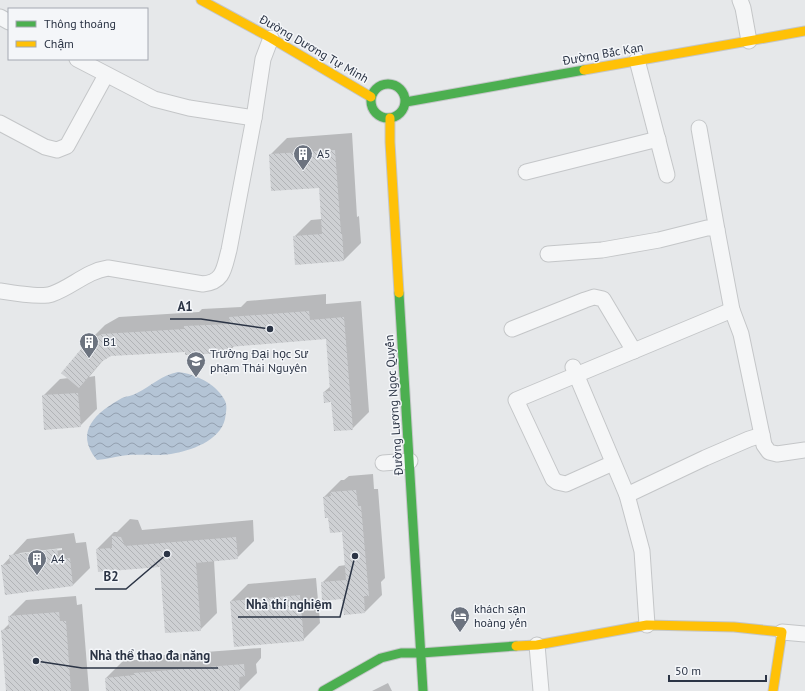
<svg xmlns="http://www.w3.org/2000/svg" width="805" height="691" font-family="'PT Sans',sans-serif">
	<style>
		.water { fill: url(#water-waves) }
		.shadow { fill: #0003; fill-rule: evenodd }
		.building { fill: url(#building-back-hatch) }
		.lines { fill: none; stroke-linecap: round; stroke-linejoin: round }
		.street-casing { stroke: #c4c6c8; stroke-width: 17 }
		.fast-casing { stroke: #c4c6c8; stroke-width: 11 }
		.slow-casing { stroke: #c4c6c8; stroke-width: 11 }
		.street { stroke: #f5f6f7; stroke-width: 15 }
		.fast { stroke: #4caf50; stroke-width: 9 }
		.slow { stroke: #ffc107; stroke-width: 9 }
		.labels { text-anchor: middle; stroke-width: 3; stroke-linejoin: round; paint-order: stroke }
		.street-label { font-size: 12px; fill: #2b3445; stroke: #f4f6f9 }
		.poi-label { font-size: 12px; fill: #2b3445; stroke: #f4f6f9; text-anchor: start }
		.leader { fill: none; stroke: #2b3445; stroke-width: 1.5 }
		.callout-dot { fill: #2b3445; stroke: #f4f6f9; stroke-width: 1.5 }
		.callout-label { font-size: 13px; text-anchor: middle; font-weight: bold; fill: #2b3445; stroke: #f4f6f9; stroke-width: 3; stroke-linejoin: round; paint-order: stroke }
	</style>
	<defs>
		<pattern id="water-waves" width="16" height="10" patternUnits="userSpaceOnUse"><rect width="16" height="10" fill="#b4c4d5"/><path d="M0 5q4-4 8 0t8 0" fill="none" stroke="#93a0af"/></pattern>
		<pattern id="building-back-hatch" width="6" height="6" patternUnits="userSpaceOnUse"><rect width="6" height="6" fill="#ced0d3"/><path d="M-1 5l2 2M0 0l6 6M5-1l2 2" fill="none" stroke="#b1b3b6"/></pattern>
	</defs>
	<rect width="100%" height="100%" fill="#e6e8ea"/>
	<!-- water -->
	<path class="water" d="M178,372C195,374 215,383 224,399C228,405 226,412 225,419C220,441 190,451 171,454C157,456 142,454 128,455C118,456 108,459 97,460C73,431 97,412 122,398C127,396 132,396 137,393C151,386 162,375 178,372Z"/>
	<!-- shadow -->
	<g class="shadow">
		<path d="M352,133L357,217L359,216L361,243L344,260L294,237L311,220L322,219L320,187L270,155L287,138Z"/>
		<path d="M326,294V304L361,301L369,412L352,429L324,392L331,386L327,338L235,345L229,352L186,351L111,355L105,358L89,377L95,376L97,409L80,426L43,396L60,379L69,378L88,342L105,325L119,317L199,312L202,309L241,307L247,301Z"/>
		<path d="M373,474L374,489H378L385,578L381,582L382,595L365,612L322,583L339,566L346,565L343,531L324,497L341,480H344L349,476Z"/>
		<path d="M130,519L138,520L142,530L253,520L254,541L237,558L214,560L217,613L200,630L161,566L97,549L114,532H117Z"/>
		<path d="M74,533L76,543L86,542L90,568L73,585L2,566L27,539ZM62,548V550L17,555L20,553Z"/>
		<path d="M316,578L320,623L303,640L231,601L248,584Z"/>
		<path d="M76,596L77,605L82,604L89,691H7L3,630L10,623L9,617L26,600Z"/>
		<path d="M261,648V658L256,664L257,673L240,690L222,691H107L106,678L123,661L149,659L152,656Z"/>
		<path d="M388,683L392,691H372Z"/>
	</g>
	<!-- building -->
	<g class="building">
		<path d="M335,150L341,233H342L344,261L295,265L293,236L322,234L319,188L271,191L269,154Z"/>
		<path d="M309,311L310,320L344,317L353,430L334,431L331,402L324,403L323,392L330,391L326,339L229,347V353L185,355V352L111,356L101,362L79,388L61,373L87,342L102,334L184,329V326L230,324L229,317Z"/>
		<path d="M78,393L81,427L44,430L42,395Z"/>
		<path d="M356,490L358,506H361L369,596H364L365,613L344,615L342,599L322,601L321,582L346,580L342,532L330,533L328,518H325L323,497L331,496L330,492Z"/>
		<path d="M112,536L121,537L125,546L236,537L238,559L196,563L201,631L165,633L160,567L98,572L96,549L112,548Z"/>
		<path d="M57,549L59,559L70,558L73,586L5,595L1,565L10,564L9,555Z"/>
		<path d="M300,595L304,641L234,647L230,601Z"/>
		<path d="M59,612L60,621H66L71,691H6L1,630L9,629L8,616Z"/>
		<path d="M244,664L245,676L239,677L240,691H106L105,678L134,675V673Z"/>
	</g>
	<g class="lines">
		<!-- street casing -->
		<g class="street-casing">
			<g id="street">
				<path d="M740,0L743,8L749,41"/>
				<path d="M0,17L9,22"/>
				<path d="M77,59L154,99L189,108L254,118"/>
				<path d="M637,60L667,175"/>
				<path d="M0,123L45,147L57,150L67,146L106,75"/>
				<path d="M699,128L717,230"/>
				<path d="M526,172L658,139"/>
				<path d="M548,254L602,250L659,240L707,228H712L717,230L732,310L741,334L762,435"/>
				<path d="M0,291C12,293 42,298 52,294C72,287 87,271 108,268L203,284C224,282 224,268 229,250L254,118L263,59L271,38"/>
				<path d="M512,329L585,300L594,297L603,299L634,351"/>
				<path d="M573,367L627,495L642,551L647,625"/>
				<path d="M383,463L410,461"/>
				<path d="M613,463L566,484L557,482L553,479L516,400L732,310"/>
				<path d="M627,495L705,458L749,439L762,435L764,445L769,452L777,454L805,450"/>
				<path d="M782,632L805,634"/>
				<path d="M537,645L541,691"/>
			</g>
		</g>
		<!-- fast casing -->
		<g class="fast-casing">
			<g id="fast">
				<circle cx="388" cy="101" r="17"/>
				<path d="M406,102L584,70"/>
				<path d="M399,293L423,691"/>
				<path d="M323,691L381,658L401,653H421L516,646"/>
			</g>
		</g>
		<!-- slow casing -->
		<g class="slow-casing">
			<g id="slow">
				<path d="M201,0L271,38L371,97"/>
				<path d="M584,70L805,31"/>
				<path d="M390,118V142L399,293"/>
				<path d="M516,646L537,645L647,625L734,627L782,632L773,691"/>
			</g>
		</g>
		<!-- street -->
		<use href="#street" class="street"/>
		<!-- fast -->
		<use href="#fast" class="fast"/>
		<!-- slow -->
		<use href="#slow" class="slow"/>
	</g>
	<!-- icons -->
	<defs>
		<g id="building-pin" transform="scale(1)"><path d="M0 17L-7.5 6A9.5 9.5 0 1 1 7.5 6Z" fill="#6c737f" stroke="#f4f6f9"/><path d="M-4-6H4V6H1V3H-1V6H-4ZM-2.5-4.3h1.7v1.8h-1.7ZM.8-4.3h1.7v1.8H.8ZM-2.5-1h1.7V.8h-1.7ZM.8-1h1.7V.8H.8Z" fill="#fff"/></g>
		<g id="university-pin" transform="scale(1)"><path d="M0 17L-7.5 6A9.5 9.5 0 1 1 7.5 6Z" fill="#6c737f" stroke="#f4f6f9"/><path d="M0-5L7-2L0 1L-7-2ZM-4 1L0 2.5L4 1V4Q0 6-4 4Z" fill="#fff"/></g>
		<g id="hotel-pin" transform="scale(1)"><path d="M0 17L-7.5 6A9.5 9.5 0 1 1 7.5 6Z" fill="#6c737f" stroke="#f4f6f9"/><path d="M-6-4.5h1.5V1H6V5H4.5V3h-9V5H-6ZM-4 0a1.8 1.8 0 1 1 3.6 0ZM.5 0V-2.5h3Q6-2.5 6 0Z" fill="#fff"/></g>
	</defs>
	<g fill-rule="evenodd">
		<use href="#building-pin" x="303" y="154"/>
		<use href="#building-pin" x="89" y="342"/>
		<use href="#university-pin" x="196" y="361"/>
		<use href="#building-pin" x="37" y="559"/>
		<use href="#hotel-pin" x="460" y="616"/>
	</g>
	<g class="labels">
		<!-- street labels -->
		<g class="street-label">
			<text transform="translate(314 49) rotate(30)" y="4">Đường Dương Tự Minh</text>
			<text transform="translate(603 54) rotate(-10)" y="4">Đường Bắc Kạn</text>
			<text transform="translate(394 405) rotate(-94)" y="4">Đường Lương Ngọc Quyến</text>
		</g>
		<!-- poi labels -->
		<g class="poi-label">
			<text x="317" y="158">A5</text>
			<text x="103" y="346">B1</text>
			<text x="210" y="358">Trường Đại học Sư<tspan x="210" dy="14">phạm Thái Nguyên</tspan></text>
			<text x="51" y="563">A4</text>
			<text x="474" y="613">khách sạn<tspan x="474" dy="14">hoàng yến</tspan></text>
		</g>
	</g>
	<!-- callouts -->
	<path class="leader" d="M270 329L201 319H170M167 554L126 589H95M355 556L340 617H238M36 661L82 668H218"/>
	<g class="callout-dot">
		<circle cx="270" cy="329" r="4"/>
		<circle cx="167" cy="554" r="4"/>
		<circle cx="355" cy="556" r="4"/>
		<circle cx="36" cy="661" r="4"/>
	</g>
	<g class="callout-label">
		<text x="185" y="311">A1</text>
		<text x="111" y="581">B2</text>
		<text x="289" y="609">Nhà thí nghiệm</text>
		<text x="150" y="660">Nhà thể thao đa năng</text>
	</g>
	<!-- legend -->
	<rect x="8" y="8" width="140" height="52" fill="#f4f6f9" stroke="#a4a8b1"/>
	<rect x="16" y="21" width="20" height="6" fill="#4caf50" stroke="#a4a8b1"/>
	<text x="44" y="28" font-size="12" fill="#2b3445">Thông thoáng</text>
	<rect x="16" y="41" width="20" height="6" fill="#ffc107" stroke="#a4a8b1"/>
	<text x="44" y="48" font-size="12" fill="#2b3445">Chậm</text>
	<!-- scale -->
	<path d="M669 675v6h97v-6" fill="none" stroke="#2b3445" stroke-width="2"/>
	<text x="675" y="675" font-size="12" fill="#2b3445" stroke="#f4f6f9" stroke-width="3" paint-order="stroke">50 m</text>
</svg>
